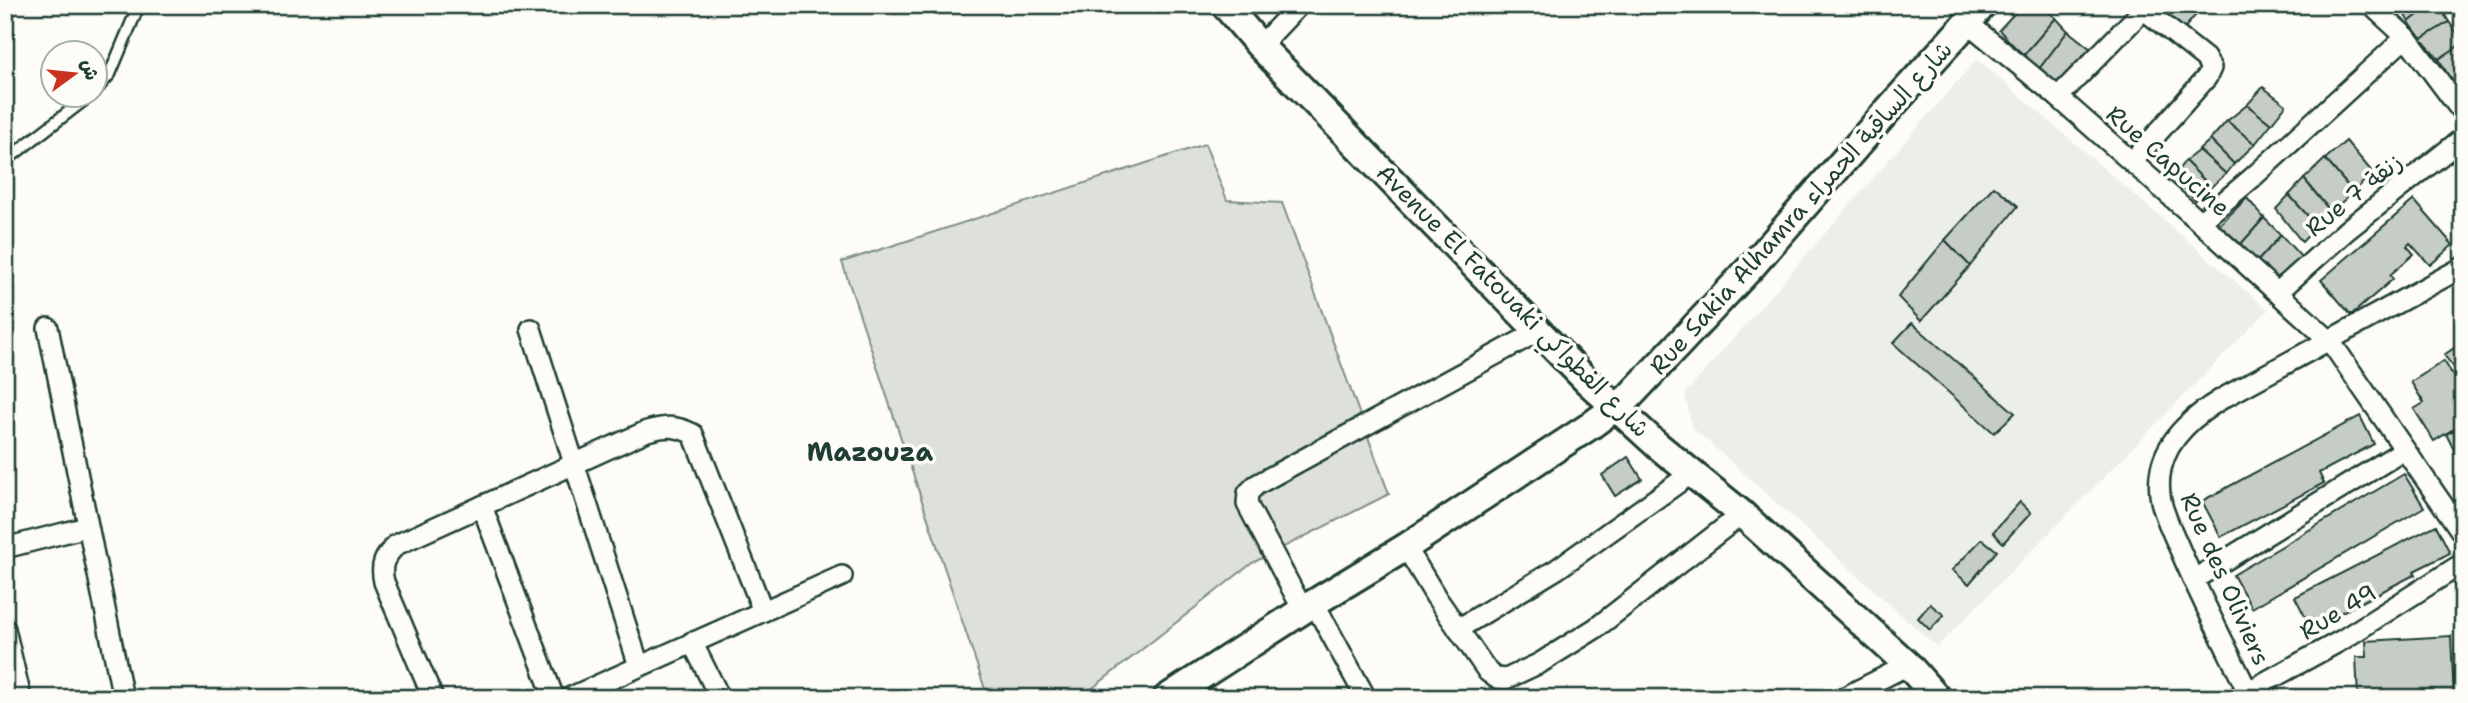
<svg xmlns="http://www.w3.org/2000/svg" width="2468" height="703" font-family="'Shantell Sans','Playpen Sans Arabic',sans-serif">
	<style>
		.built { fill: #eceee9 }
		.green { fill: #dde0db; stroke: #7e8e88; stroke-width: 2 }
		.building { fill: #c6cdc7; stroke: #1f3d34; stroke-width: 2 }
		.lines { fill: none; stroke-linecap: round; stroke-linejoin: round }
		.lane-casing { stroke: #1f3d34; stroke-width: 15 }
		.street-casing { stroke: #1f3d34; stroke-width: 24 }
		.secondary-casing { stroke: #1f3d34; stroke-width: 32 }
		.lane { stroke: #fdfcf7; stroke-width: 10 }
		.street { stroke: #fdfcf7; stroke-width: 19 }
		.secondary { stroke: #fdfcf7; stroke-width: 26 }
		.labels { text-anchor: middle; stroke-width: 7; stroke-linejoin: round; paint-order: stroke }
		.street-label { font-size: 24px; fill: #1f3d34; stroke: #fdfcf7 }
		.neighbourhood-label { font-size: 26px; font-weight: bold; fill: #1f3d34; stroke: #fdfcf7 }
	</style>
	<rect width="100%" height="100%" fill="#fdfcf7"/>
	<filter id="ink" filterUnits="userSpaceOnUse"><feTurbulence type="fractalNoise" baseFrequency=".0143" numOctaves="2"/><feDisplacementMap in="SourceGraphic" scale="14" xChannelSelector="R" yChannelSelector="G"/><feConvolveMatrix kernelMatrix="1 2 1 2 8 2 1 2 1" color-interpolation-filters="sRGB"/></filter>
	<g filter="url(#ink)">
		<!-- built -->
		<path class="built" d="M1977,59L2268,310L1937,647L1692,427L1685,394Z"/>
		<!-- green -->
		<path class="green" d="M1205,144L1227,200L1282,203L1389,494L1252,563L1080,698H988L842,262Z"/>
		<!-- building -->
		<g class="building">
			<path d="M2022,5H2041L2056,18L2023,56L1999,30Z"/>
			<path d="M2155,5H2198L2202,8L2181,32L2153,7Z"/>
			<path d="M2399,5H2431L2409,22Z"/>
			<path d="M2431,5H2439L2449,22L2421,39L2409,22Z"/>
			<path d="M2056,18L2068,31L2039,69L2023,56Z"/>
			<path d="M2449,22L2463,40V43L2439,59L2421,39Z"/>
			<path d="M2068,31L2092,50L2062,87L2039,69Z"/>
			<path d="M2463,43V76L2453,84L2439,59Z"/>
			<path d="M2463,76V95L2453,84Z"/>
			<path d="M2263,87L2286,105L2271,124L2247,105Z"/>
			<path d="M2247,105L2271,124L2255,144L2227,121Z"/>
			<path d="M2227,121L2255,144L2234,164L2210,140Z"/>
			<path d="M2210,140L2234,164L2226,174L2199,150Z"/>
			<path d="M2346,141L2373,173L2353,192L2325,159Z"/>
			<path d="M2199,150L2226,174L2211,187L2185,161Z"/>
			<path d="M2325,159L2353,192L2331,212L2304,179Z"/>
			<path d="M2185,161L2211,187L2195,200L2173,177Z"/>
			<path d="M2304,179L2331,212L2317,226L2289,195Z"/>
			<path d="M1994,186L2018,206L1970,266L1945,240Z"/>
			<path d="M2289,195L2317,226L2302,242L2276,209Z"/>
			<path d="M2247,198L2264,218L2241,244L2219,225Z"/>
			<path d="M2414,200L2453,245L2430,265L2410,243L2407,246L2414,254L2390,275L2393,279L2351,315L2321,280Z"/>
			<path d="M2264,218L2281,235L2257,262L2241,244Z"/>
			<path d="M2281,235L2303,259L2276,279L2257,262Z"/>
			<path d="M1945,240L1970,266L1921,321L1898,297Z"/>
			<path d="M1912,323L2015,413L1994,433L1893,343Z"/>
			<path d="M2463,342V379L2444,355Z"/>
			<path d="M2444,361L2463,391V423L2434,441L2414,409L2424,403L2411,382Z"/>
			<path d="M2360,416L2374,444L2319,473L2324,483L2221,537L2202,501Z"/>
			<path d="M2463,426V457L2459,460L2446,434Z"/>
			<path d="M1628,457L1642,479L1615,496L1602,475Z"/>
			<path d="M2404,474L2424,507L2252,608L2233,575Z"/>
			<path d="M2020,502L2031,513L2003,543L1993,532Z"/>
			<path d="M2436,525L2450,553L2414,571L2416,574L2311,628L2295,597Z"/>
			<path d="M1982,539L1997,551L1969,584L1952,570Z"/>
			<path d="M1930,604L1944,615L1930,630L1918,618Z"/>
			<path d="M2451,636L2454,698H2358L2356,657H2367L2366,641Z"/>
		</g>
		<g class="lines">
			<!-- lane casing -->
			<g class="lane-casing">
				<g id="lane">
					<path d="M94,92L110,74L139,5"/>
					<path d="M5,161L92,94"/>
				</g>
			</g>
			<!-- street casing -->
			<g class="street-casing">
				<g id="street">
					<path d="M2371,5L2406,37L2463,113"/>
					<path d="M1968,23L2058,97L2200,222L2330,341L2463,534"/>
					<path d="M1260,46L1299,5"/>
					<path d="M2058,97L2148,5"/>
					<path d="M2132,162L2207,77L2211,68L2205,58L2138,5"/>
					<path d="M2200,222L2252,178L2406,37"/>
					<path d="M2278,292L2347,230L2463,138"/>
					<path d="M48,328L123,698"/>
					<path d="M531,329L639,666"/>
					<path d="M482,506L554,698"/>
					<path d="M1406,547L1436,597L1488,672L1496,678L1506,679L1540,663L1596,628L1742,514"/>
					<path d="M5,548L87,527"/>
					<path d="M2193,580L2404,450"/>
					<path d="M1314,603L1366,698"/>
					<path d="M1303,610L1247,504L1248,493L1256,485L1537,332"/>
					<path d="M5,629L21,698"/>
					<path d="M1458,629L1557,569L1692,473"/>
					<path d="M692,642L720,698"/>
					<path d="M433,698L384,582C380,564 384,558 396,545L647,431C666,426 675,425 693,434L763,611"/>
					<path d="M569,698L842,576"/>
					<path d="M1843,698L1908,665"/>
					<path d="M2236,698L2342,640L2463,563"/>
					<path d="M2251,698C2227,649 2202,601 2181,552C2174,535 2165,519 2161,501C2159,491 2159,479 2161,469C2168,436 2197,414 2223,398L2463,267"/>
				</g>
			</g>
			<!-- secondary casing -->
			<g class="secondary-casing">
				<g id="secondary">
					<path d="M1225,5L1260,46L1588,382L1657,445L1742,514L1908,665L1937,698"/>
					<path d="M1167,698L1314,603L1406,547L1590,426L1628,398L1753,265L1887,111L1983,5"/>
				</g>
			</g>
			<!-- lane -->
			<use href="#lane" class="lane"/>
			<!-- street -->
			<use href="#street" class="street"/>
			<!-- secondary -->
			<use href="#secondary" class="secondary"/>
		</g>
	</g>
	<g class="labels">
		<!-- street labels -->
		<g class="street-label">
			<text transform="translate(2168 161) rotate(41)" y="8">Rue Capucine</text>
			<text transform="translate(2354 195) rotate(-39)" y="8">Rue 7 زنقة</text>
			<text transform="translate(1801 208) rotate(-48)" y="8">Rue Sakia Alhamra شارع الساقية الحمراء</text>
			<text transform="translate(1513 301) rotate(45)" y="8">Avenue El Fatouaki شارع الفطواكي</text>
			<text transform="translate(2225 579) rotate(66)" y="8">Rue des Oliviers</text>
			<text transform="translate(2338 612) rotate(-31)" y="8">Rue 49</text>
		</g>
		<!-- neighbourhood labels -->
		<g class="neighbourhood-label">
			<text x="870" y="461">Mazouza</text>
		</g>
	</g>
	<!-- margin -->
	<rect width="2468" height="703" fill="none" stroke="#fdfcf7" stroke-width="28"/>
	<rect x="14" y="14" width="2440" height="675" fill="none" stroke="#1f3d34" stroke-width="2.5" filter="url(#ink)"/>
	<!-- north arrow -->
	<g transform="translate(74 74) rotate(75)"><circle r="33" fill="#fdfcf7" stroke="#a4b0a9" stroke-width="2"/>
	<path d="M0-5L12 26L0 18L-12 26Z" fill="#c8321e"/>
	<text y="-10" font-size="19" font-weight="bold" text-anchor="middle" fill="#1f3d34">ش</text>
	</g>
</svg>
